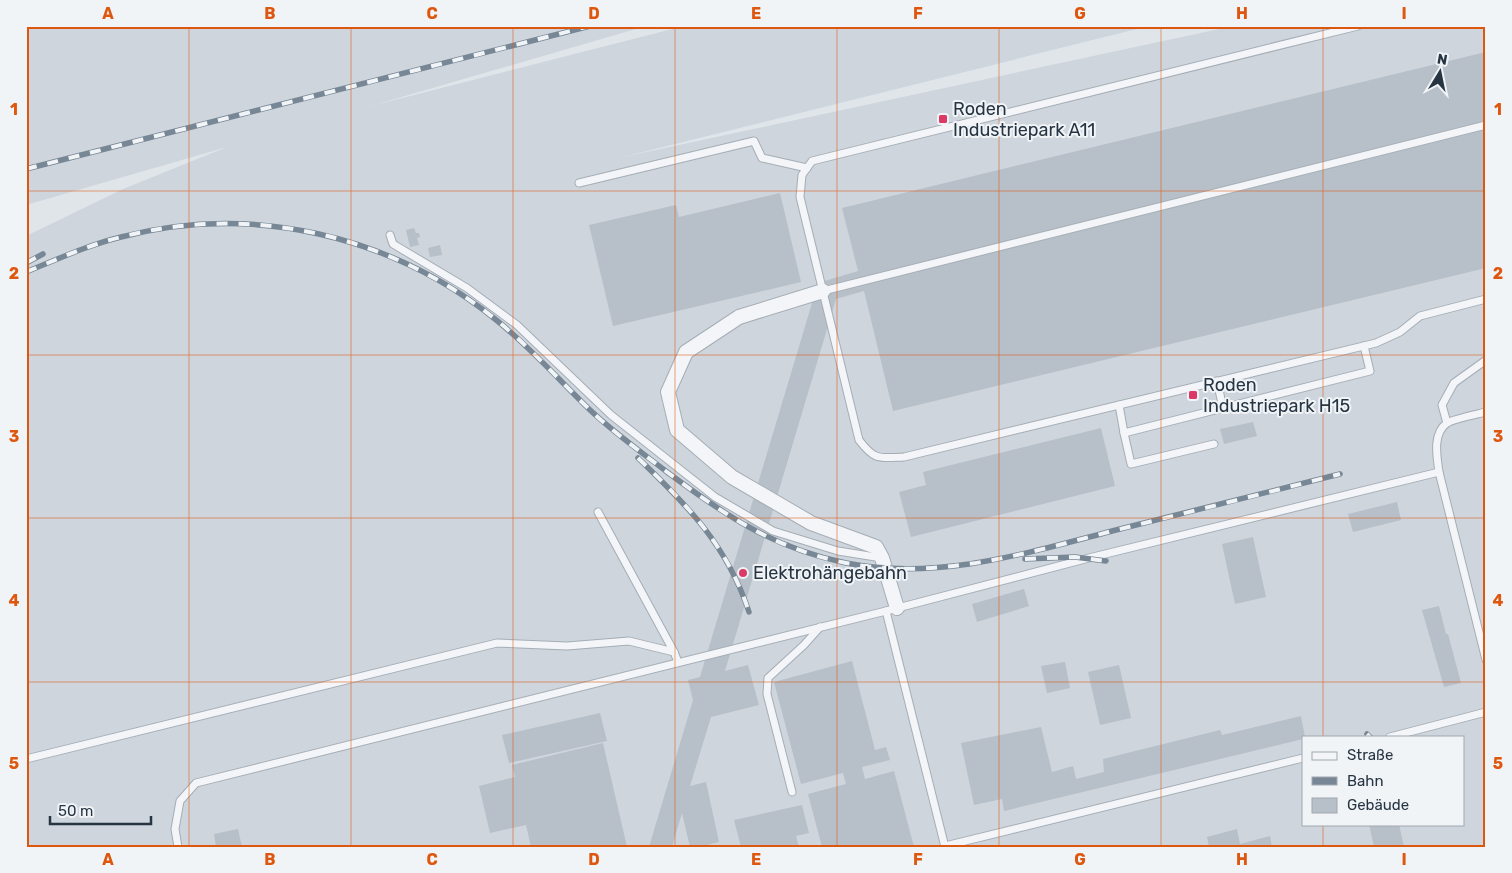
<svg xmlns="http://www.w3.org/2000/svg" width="1512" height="873" font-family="Rubik,sans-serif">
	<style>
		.built { fill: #ced5dd; fill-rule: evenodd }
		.building { fill: #b7bfc8 }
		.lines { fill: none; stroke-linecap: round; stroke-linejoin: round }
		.lane-casing { stroke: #a5adb5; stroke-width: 9 }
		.street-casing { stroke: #a5adb5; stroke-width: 16 }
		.lane { stroke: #f3f5f8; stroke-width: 7 }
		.street { stroke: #f3f5f8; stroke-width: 14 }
		.rail-casing { stroke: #788795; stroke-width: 5.5 }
		.rail { stroke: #f0f4f7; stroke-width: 4; stroke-dasharray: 11; stroke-linecap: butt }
		.grid { fill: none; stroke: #de570f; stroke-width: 1; stroke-opacity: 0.55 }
		.poi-dot { fill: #da3a65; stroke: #f0f4f7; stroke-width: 2 }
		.labels { text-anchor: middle; stroke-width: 4; stroke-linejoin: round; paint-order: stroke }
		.poi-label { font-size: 18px; fill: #273543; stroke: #f0f4f7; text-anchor: start }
		.neatline { fill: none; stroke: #de570f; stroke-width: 2 }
		.grid-label { font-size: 16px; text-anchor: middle; font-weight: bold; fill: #de570f }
	</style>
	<rect width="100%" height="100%" fill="#e0e5ea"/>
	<!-- built -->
	<path class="built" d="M26,26H646L371,106L684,26H1149L623,157L1233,26H1486V847H26V236L123,189L227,147L26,205ZM1303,737H1463V824H1303Z"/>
	<!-- building -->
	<g class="building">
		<path d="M1486,52V268L893,411L864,291L836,299L725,671L748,665L759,705L711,717L690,786L706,782L719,842L699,847H690L682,813L672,847H649L693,700L688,680L700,677L818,283L858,271L842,208Z"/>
		<path d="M780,193L801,282L613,326L589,225L676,205L679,217Z"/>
		<path d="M414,228L416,233H419L420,237L417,238L419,245L410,247L406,230Z"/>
		<path d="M440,245L442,255L430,257L428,248Z"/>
		<path d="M1253,422L1257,436L1224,444L1220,429Z"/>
		<path d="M1101,428L1115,486L911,537L899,492L926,485L923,472Z"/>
		<path d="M1397,502L1401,520L1353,532L1348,514Z"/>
		<path d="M1253,537L1266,597L1235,604L1222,544Z"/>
		<path d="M1024,589L1029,606L977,622L972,604Z"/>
		<path d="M1439,606L1446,634H1448L1461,683L1444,687L1422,610Z"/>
		<path d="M852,661L875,750L886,747L890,760L862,767L865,779L894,771L914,847H822L808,794L846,784L843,773L801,784L774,682Z"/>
		<path d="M1065,662L1070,688L1047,693L1041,666Z"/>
		<path d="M1119,665L1131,718L1100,725L1088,672Z"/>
		<path d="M600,713L607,741L509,763L502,735Z"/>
		<path d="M1301,716L1305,737H1303V739L1004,811L1002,799L974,805L961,743L1041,727L1052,772L1073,766L1076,779L1104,772L1103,759L1220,730L1222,735Z"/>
		<path d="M603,743L627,847H531L526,825L490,833L479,786L515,777L512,765Z"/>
		<path d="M802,805L809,833L796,836L799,847H741L734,820Z"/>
		<path d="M1369,824H1399L1404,847H1374Z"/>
		<path d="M238,829L242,847H216L214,834Z"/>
		<path d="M1237,829L1240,844L1270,836L1272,847H1209L1207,837Z"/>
	</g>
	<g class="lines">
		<!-- lane casing -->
		<g class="lane-casing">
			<g id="lane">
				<path d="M1358,26L812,161L802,175L800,197L859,440C875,461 879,458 904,457L1376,343L1400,332L1420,316L1486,299"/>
				<path d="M579,183L754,141L762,158L807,168"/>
				<path d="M390,235L393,244L467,288L517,325L611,415L715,497L773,531L838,551L882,558"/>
				<path d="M823,291L1486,125"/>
				<path d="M1217,381L1223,408"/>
				<path d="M1119,405L1124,433L1370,371L1364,346"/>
				<path d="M1486,412C1478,414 1453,419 1447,423C1432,434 1437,457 1439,472L1486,660"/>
				<path d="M1447,423L1442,405L1454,383L1486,360"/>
				<path d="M1124,433L1131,464L1214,444"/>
				<path d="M598,512L674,652"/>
				<path d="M886,611L945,847"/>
				<path d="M1390,737L1486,712"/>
				<path d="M26,759L497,643L567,646L629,641L674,652L678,662"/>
				<path d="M792,792L767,694L768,678L804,645L820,627"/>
				<path d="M945,846L1303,758"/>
				<path d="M178,847L175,829L180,801L196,783L886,611L1089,558L1439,472"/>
			</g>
		</g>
		<!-- street casing -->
		<g class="street-casing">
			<path id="street" d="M823,291L739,317L686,352L668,392L677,430L732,477L811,523L876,547L882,558L897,608"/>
		</g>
		<!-- lane -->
		<use href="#lane" class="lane"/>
		<!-- street -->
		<use href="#street" class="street"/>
		<!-- rail casing -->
		<g class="rail-casing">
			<g id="rail">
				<path d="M26,169L590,26"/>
				<path d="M26,263L43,254"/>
				<path d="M26,272C58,259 88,245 121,237C251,203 391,235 495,319C529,346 558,379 589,409C613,432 641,452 667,472C726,516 773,548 846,563C938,581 1027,553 1116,530C1190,512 1265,493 1340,474"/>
				<path d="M638,458C688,506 727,545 749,612"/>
				<path d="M1025,559L1075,557L1106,561"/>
				<path d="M1367,734L1370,737"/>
			</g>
		</g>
		<!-- rail -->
		<use href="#rail" class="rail"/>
	</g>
	<!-- grid -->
	<path class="grid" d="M189,26V847M351,26V847M513,26V847M675,26V847M837,26V847M999,26V847M1161,26V847M1323,26V737M26,191H1486M26,355H1486M26,518H1486M26,682H1486M1323,824V847"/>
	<!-- markers -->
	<g class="poi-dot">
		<rect x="938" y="114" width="10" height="10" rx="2.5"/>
		<rect x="1188" y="390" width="10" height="10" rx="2.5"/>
		<circle cx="743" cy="573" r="5"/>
	</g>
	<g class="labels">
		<!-- poi labels -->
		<g class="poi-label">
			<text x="953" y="115">Roden<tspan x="953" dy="21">Industriepark A11</tspan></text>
			<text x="1203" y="391">Roden<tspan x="1203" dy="21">Industriepark H15</tspan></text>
			<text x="753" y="579">Elektrohängebahn</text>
		</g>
	</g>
	<!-- border -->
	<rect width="1512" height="873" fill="none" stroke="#f0f4f7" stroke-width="55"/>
	<!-- legend -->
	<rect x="1302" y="736" width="162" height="90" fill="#f0f4f7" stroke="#a0a8af"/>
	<rect x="1312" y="752" width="25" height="8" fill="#f3f5f8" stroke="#a0a8af"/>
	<text x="1347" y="760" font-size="15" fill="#273543">Straße</text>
	<rect x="1312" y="777" width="25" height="8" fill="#788795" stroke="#a0a8af"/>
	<text x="1347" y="786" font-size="15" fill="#273543">Bahn</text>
	<rect x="1312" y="798" width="25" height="15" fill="#b7bfc8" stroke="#a0a8af"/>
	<text x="1347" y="810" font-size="15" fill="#273543">Gebäude</text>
	<!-- north arrow -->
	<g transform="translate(1440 72) rotate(10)" stroke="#f0f4f7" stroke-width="4" paint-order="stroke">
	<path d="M0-4L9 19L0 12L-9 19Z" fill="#273543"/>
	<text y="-8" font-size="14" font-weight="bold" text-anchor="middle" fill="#273543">N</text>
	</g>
	<!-- scale -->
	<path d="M50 816v8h101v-8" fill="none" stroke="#273543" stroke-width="2.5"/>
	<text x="58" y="816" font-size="15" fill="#273543" stroke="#f0f4f7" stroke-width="4" paint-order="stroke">50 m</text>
	<rect x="28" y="28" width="1456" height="818" class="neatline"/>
	<g class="grid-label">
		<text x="108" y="19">A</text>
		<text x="270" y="19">B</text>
		<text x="432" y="19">C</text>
		<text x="594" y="19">D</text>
		<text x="756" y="19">E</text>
		<text x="918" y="19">F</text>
		<text x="1080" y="19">G</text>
		<text x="1242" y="19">H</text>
		<text x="1404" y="19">I</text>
		<text x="14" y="115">1</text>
		<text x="1498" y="115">1</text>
		<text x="14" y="279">2</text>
		<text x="1498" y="279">2</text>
		<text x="14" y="442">3</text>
		<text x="1498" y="442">3</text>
		<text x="14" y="606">4</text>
		<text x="1498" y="606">4</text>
		<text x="14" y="769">5</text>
		<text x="1498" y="769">5</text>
		<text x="108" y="865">A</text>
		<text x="270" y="865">B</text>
		<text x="432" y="865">C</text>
		<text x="594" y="865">D</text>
		<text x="756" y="865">E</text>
		<text x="918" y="865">F</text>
		<text x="1080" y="865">G</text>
		<text x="1242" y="865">H</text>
		<text x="1404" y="865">I</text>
	</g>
</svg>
